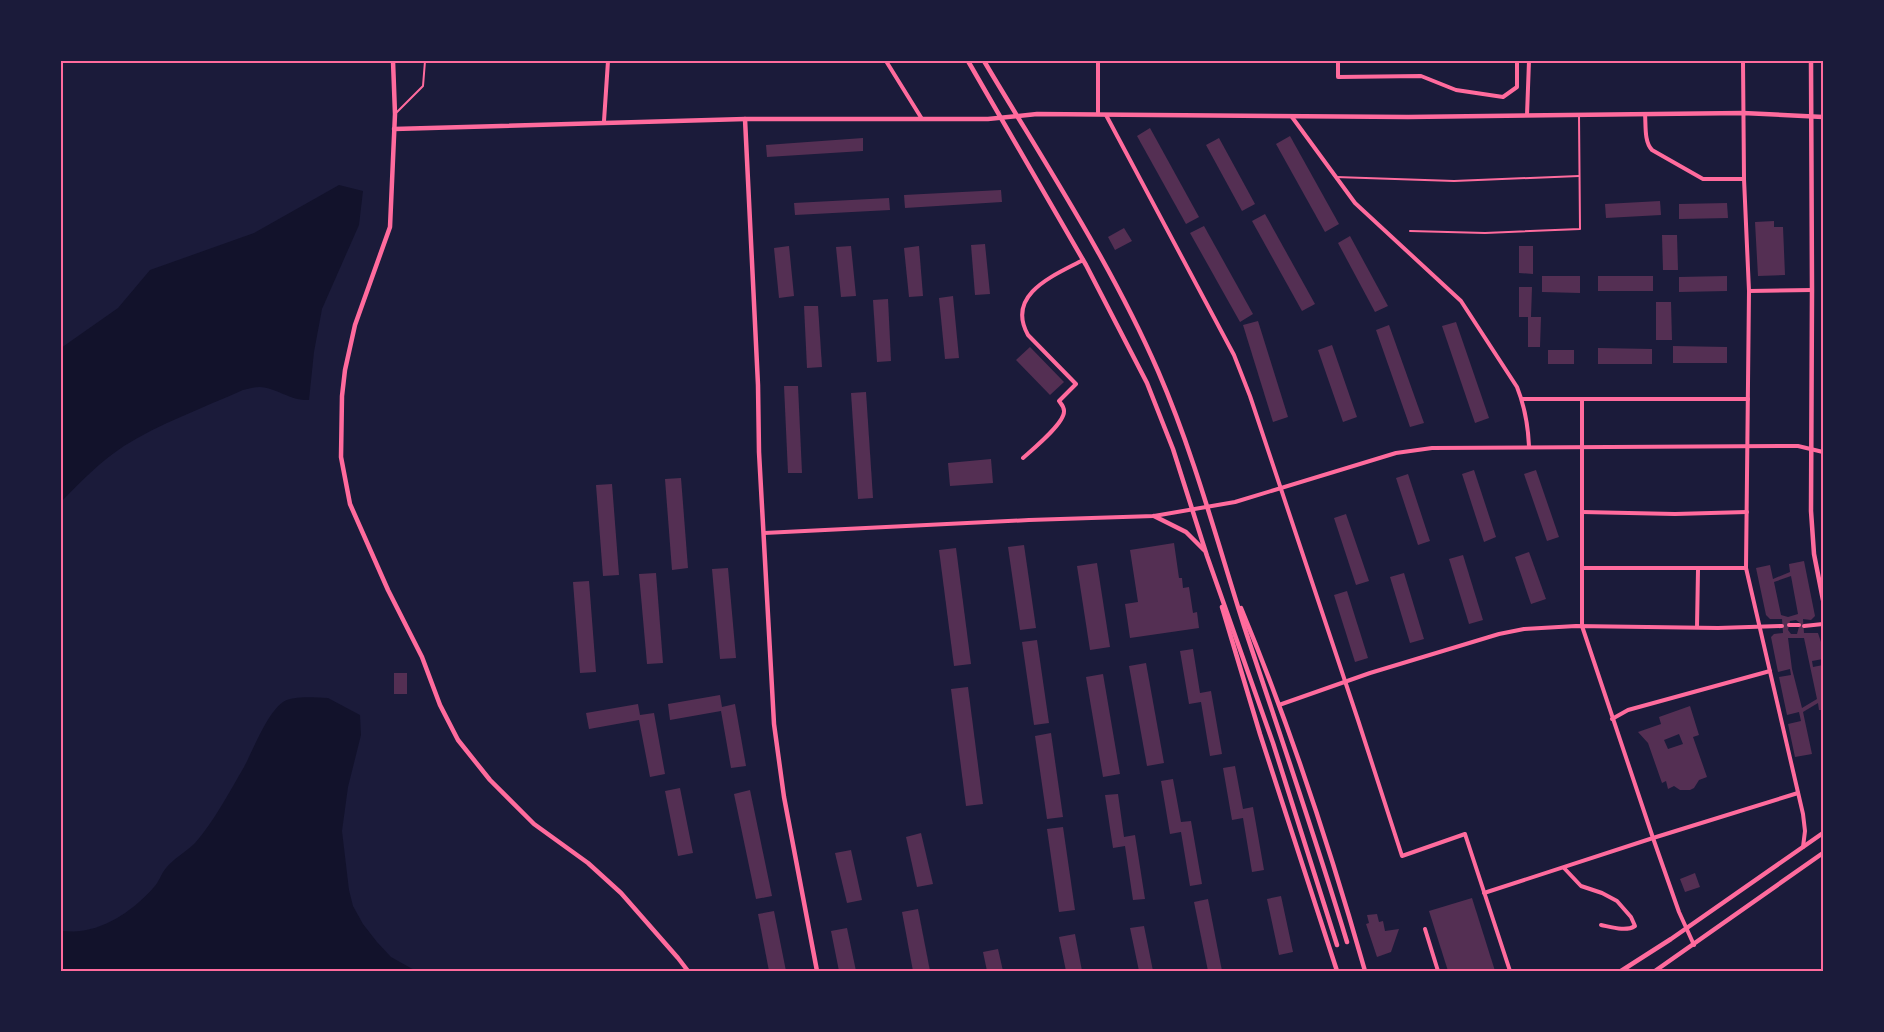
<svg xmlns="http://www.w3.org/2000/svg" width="1884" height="1032" font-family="'Golos Text',sans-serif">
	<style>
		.water { fill: #12122b }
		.building { fill: #542f53; fill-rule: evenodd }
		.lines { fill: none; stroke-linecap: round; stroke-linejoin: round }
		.service { stroke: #ff6b9d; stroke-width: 2 }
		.minor { stroke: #ff6b9d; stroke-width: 4 }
		.tertiary { stroke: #ff6b9d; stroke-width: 4.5 }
		.neatline { fill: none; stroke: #ff6b9d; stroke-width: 2 }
	</style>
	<rect width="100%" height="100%" fill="#1b1b3a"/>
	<!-- water -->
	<g class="water">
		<path d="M339,185L363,191L359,225L322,309L314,352L309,400C290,401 278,388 259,387C254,387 248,389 243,390C205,407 159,424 124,446C101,461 80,482 61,502V348L118,308L150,270L254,233Z"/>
		<path d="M328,698L360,715L361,735L348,787L342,831L349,890L353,906L363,924L377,942L391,957L416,971H61V931C67,931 74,932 80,931C108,928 136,908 154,887C159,882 161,874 166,868C174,858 186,852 195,843C213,823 230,791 244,767C253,750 267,713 283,702C295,695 315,698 328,698Z"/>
	</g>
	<!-- building -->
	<g class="building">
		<path d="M1150,128L1199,217L1186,224L1137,136Z"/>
		<path d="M1290,136L1339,224L1325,232L1276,144Z"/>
		<path d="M863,138V151L767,157L766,145Z"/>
		<path d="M1219,138L1255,204L1242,211L1206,145Z"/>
		<path d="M1001,190L1002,202L905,208L904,195Z"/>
		<path d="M889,198L890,210L795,215L794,203Z"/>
		<path d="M1660,201L1661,215L1606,218L1605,204Z"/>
		<path d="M1727,203L1728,218L1679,219V204Z"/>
		<path d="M1265,214L1315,304L1302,311L1252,221Z"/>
		<path d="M1774,221V227H1783L1785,275L1758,276L1755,222Z"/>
		<path d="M1204,226L1253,314L1240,322L1190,233Z"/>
		<path d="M1124,228L1132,241L1115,250L1108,237Z"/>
		<path d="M1662,235H1677L1678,270H1663Z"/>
		<path d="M1350,236L1388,306L1375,312L1338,243Z"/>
		<path d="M985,244L990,294L975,295L971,245Z"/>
		<path d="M789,246L794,296L779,298L774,248Z"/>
		<path d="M851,246L856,296L841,297L836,247Z"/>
		<path d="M919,246L923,296L909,297L904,248Z"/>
		<path d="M1519,246H1533V274L1519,273Z"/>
		<path d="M1542,276H1580V293L1542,292Z"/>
		<rect x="1598" y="276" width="55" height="15"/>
		<path d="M1727,276V291L1679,292V277Z"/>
		<path d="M1519,287H1532L1531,317H1541L1540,347H1528V317H1519Z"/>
		<path d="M953,296L959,358L945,359L939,298Z"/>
		<path d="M888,299L891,361L877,362L873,300Z"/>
		<path d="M1656,302H1671L1672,340H1656Z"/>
		<path d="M804,306H818L822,367L807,368Z"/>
		<path d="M1258,321L1288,417L1273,422L1243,325Z"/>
		<path d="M1456,322L1489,418L1475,423L1442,326Z"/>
		<path d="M1389,325L1424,423L1410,427L1376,330Z"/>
		<path d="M1332,345L1357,417L1343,422L1318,350Z"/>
		<path d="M1673,346L1727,347V363H1673Z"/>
		<path d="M1030,347L1064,382L1050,395L1016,360Z"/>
		<path d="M1598,348L1652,349V364H1598Z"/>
		<rect x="1548" y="350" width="26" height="14"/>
		<path d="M784,386H798L802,473H788Z"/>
		<path d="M866,392L873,498L858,499L851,393Z"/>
		<path d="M991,459L993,483L950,486L948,463Z"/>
		<path d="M1474,470L1496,537L1484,542L1462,474Z"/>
		<path d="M1536,470L1559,537L1547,541L1524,474Z"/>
		<path d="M1408,474L1430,541L1418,545L1396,478Z"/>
		<path d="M681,478L688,568L672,570L665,479Z"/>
		<path d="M612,484L619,575L603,576L596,485Z"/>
		<path d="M1346,514L1369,581L1356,585L1334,518Z"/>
		<path d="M1174,543L1179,578H1182L1183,588L1189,587L1193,613L1197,612L1199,628L1130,638L1125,604L1138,602L1130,550Z"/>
		<path d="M1024,545L1036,628L1020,630L1008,547Z"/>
		<path d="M956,548L971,664L954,666L939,550Z"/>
		<path d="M1529,552L1546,599L1531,604L1515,557Z"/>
		<path d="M1463,555L1483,620L1469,624L1449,559Z"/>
		<path d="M1804,561L1815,616L1811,620L1803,619L1804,633H1818L1823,648V659L1812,661L1813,667L1823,665V710H1819L1818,703L1803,712L1812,754L1795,757L1788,724L1801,721L1799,712L1787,715L1779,677L1791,675L1790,669L1778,672L1771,637L1774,634L1783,633L1782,619H1770L1766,615L1756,568L1770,565L1773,579L1790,572L1789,564ZM1791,576L1798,614L1788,617L1781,615L1774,582ZM1796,620L1800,623L1797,634H1791L1788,630L1790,621ZM1788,638H1804L1817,699L1802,708L1792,669Z"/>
		<path d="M1097,563L1110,647L1090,650L1077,566Z"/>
		<path d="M728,568L736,658L720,659L712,569Z"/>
		<path d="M656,573L663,663L647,664L639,574Z"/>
		<path d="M1404,573L1424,639L1410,643L1390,577Z"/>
		<path d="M589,581L596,672L580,673L573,582Z"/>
		<path d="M1347,591L1368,658L1355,662L1334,595Z"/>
		<path d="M1037,640L1049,723L1034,725L1022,642Z"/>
		<path d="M1193,649L1200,693L1211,691L1222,754L1210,756L1201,702L1189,704L1180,651Z"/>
		<path d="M1146,663L1164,763L1147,766L1129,666Z"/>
		<rect x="394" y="673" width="13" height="21"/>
		<path d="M1103,674L1120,774L1103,777L1086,677Z"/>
		<path d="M968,687L983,804L966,806L951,689Z"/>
		<path d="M720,695L722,707L735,704L746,766L731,768L721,711L670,720L668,704Z"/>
		<path d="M638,704L640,715L654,713L665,774L650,777L639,720L589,729L586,713Z"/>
		<path d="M1690,706L1699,735L1693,737L1707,777L1699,780L1694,788L1690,790H1680L1674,786L1668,789L1666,781L1662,783L1648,743L1638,732L1661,724L1659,717ZM1679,734L1683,744L1668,749L1664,740Z"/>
		<path d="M1051,733L1063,817L1047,819L1035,736Z"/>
		<path d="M1235,766L1243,809L1253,807L1264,870L1252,872L1243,818L1232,820L1223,768Z"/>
		<path d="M1173,779L1181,822L1191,821L1202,884L1190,886L1181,832L1170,834L1161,781Z"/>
		<path d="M680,788L693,853L678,856L665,791Z"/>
		<path d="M750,790L772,896L756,899L734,794Z"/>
		<path d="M1118,794L1124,837L1135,835L1145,899L1133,900L1125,846L1113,848L1105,795Z"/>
		<path d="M1063,827L1075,910L1059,912L1047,829Z"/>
		<path d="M921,833L933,884L917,887L906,837Z"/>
		<path d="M851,850L862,900L847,903L835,853Z"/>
		<path d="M1695,873L1700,887L1685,892L1680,879Z"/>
		<path d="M1281,896L1293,952L1279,955L1267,899Z"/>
		<path d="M1472,898L1495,971H1448L1429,911Z"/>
		<path d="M1208,899L1222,971H1208L1194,902Z"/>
		<path d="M918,909L930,971H913L902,912Z"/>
		<path d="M774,911L786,971H769L758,914Z"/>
		<path d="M1377,914L1379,922L1383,921L1385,931L1399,929L1391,952L1377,957L1366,924L1369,923L1367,915Z"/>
		<path d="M1144,926L1153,971H1139L1130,928Z"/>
		<path d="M847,928L856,971H839L831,931Z"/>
		<path d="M1075,934L1082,971H1066L1059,937Z"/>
		<path d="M998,949L1003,971H987L983,952Z"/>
	</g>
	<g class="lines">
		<!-- service -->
		<g class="service">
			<path d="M396,113L423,86L425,61"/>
			<path d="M1336,177L1454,181L1579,176"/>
			<path d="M1410,231L1485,233L1580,229L1579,116"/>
		</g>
		<!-- minor -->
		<g class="minor">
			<path d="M886,61L922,119"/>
			<path d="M1338,61V77L1421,76L1456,90L1503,97L1517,87V61"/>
			<path d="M1743,61L1744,179L1749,291L1746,568L1803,814L1805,831L1803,847"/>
			<path d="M1098,114V61"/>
			<path d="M1645,114C1646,125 1644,142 1652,150L1703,179H1744"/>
			<path d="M1106,115L1234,355L1250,396L1358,720L1402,856L1465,834L1510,971"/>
			<path d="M1527,115L1529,61"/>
			<path d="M1292,117L1355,203L1461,301L1517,387C1525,407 1528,425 1529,446"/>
			<path d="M604,121L608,61"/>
			<path d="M1749,291L1812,290"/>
			<path d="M1522,399H1748"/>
			<path d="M1582,399V626L1653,838L1679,912L1694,945"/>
			<path d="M1023,458C1033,449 1065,423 1064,411C1064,406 1061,404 1059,401L1076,384L1028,335C1005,294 1055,275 1083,260"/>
			<path d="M1582,512L1675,514L1747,512"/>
			<path d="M764,533L1029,520L1154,516L1235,502L1396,453L1432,448L1798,446L1823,452"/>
			<path d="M1582,568H1746"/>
			<path d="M1789,625H1799"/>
			<path d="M1804,626L1823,624"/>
			<path d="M1697,627L1698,570"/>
			<path d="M1279,705L1370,673L1499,634L1524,629L1576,626L1718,628L1782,626"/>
			<path d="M1612,719L1628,710L1770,671"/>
			<path d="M1564,868L1581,886L1602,893L1617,901L1631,917L1635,926C1626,932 1611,927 1601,925"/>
			<path d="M1484,893L1653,838L1798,793"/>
			<path d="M1425,929L1438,971"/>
		</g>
		<!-- tertiary -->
		<g class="tertiary">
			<path d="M393,61L395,114L390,227L355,325L345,370L342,396L341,457L350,504L388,590L422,657L440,705L458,740L490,780L534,824L588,863L621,893L678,958L688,971"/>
			<path d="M968,61L1086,265L1147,383L1173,449L1207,556L1273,743L1337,945"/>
			<path d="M984,61C1044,162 1111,263 1158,371C1194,454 1217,541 1244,626C1279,732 1315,836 1347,942"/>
			<path d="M1811,61L1812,290L1811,511L1814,554L1823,600"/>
			<path d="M745,119L758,385L759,452L774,724L784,797L817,971"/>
			<path d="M394,129L745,119H988L1037,114L1408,117L1743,113L1823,117"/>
			<path d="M1154,516L1186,532L1204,550"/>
			<path d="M1222,607L1260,734L1337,971"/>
			<path d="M1241,608C1290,726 1330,848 1365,971"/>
			<path d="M1621,971L1671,939L1823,833"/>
			<path d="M1655,971L1823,853"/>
		</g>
	</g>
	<!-- border -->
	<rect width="1884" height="1032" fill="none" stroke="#1b1b3a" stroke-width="125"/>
	<rect x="62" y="62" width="1760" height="908" class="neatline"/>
</svg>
